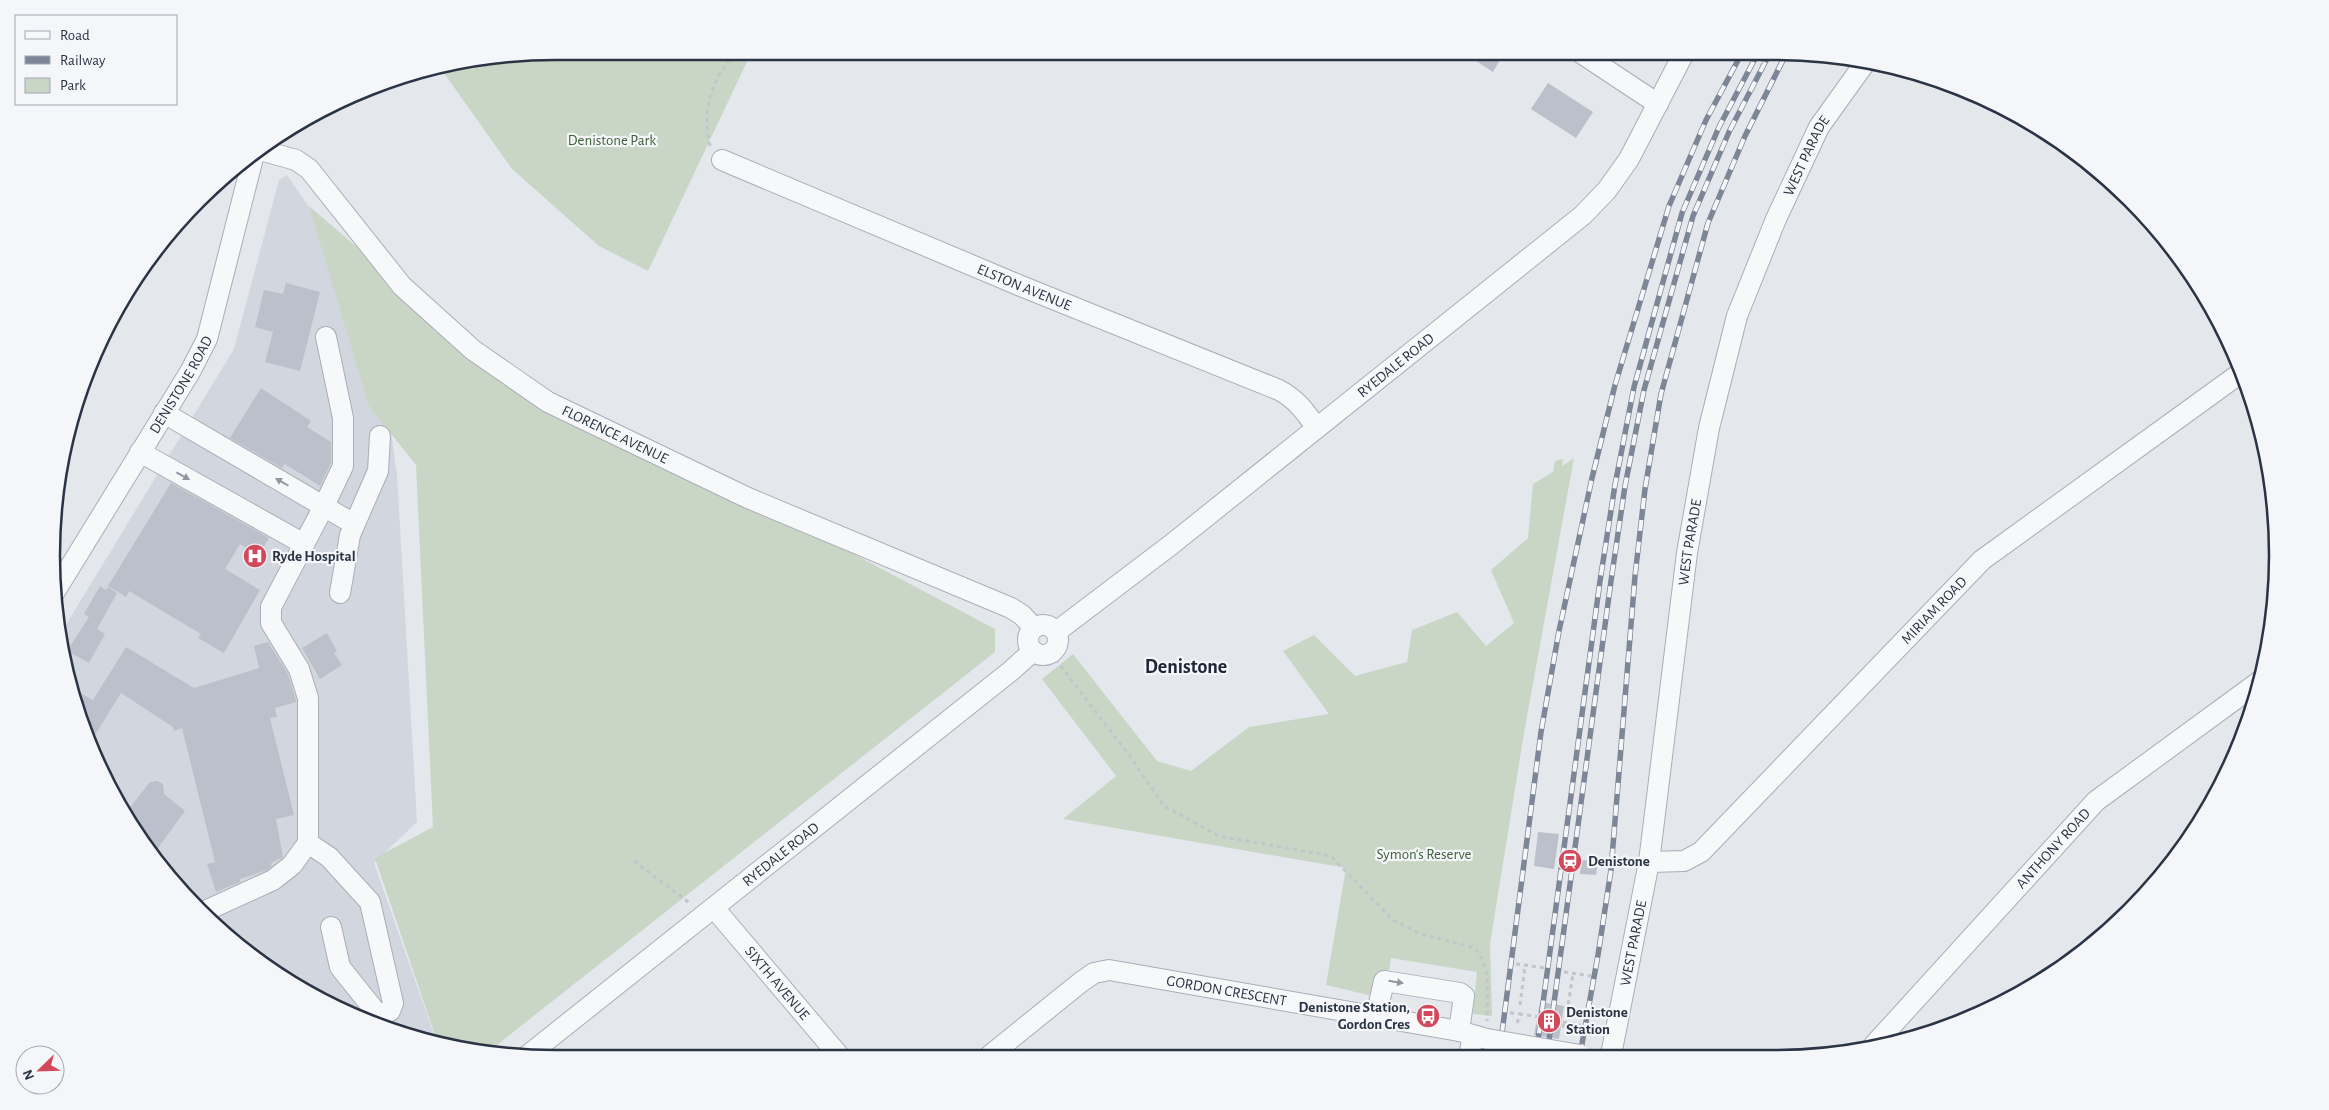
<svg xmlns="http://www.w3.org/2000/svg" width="2329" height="1110" font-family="'Alegreya Sans',sans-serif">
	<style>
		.built { fill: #d2d6de }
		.green { fill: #c9d6c5 }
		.building { fill: #bbc0ca }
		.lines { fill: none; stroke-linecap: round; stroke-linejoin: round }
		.minor-casing { stroke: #a9aeb7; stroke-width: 22 }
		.path { stroke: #c2c5cb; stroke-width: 3; stroke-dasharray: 4 4; stroke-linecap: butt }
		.minor { stroke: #f7f8fa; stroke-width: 20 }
		.rail-casing { stroke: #7d8696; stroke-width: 5.5 }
		.rail { stroke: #f4f6f9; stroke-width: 4; stroke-dasharray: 11; stroke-linecap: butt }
		.minor-bridge-casing { stroke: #a9aeb7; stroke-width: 22; stroke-linecap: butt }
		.minor-bridge { stroke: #f7f8fa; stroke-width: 20 }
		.oneway { fill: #9196a0 }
		.labels { text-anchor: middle; stroke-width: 4.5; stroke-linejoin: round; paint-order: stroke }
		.park-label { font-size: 15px; fill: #3f6138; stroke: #f4f6f9 }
		.street-label { font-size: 15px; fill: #2b3445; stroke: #f4f6f9 }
		.poi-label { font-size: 15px; font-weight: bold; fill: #2b3445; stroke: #f4f6f9; text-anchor: start }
		.district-label { font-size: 20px; font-weight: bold; fill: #1d2536; stroke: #f4f6f9 }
		.rim { fill: none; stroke: #2b3445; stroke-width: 2.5 }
	</style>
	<rect width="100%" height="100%" fill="#e4e7ec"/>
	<!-- built -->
	<path class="built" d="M287,175L372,299L397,475L417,822L374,863L437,1043L362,1021L303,991L223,934L156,862L119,807L78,717L59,636L234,349L279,180Z"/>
	<!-- green -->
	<g class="green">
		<path d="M555,51H752L648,271L599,246L512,169L439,66L457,61Z"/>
		<path d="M309,206L533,398L748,498L995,629V652L488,1052L456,1049L438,1044L375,858L433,827L416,465L369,406Z"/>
		<path d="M1574,458L1524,733L1490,944L1492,1016L1473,1014L1477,972L1391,958L1385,999L1326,985L1346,868L1063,819L1116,776L1042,679L1073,654L1157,761L1191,771L1249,727L1329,714L1283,651L1314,635L1355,676L1407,662L1412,630L1457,612L1486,646L1514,623L1491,570L1528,538L1533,484L1553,472L1555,461L1563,459L1562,466Z"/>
	</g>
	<!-- building -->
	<g class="building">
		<path d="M1461,51H1505L1493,72Z"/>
		<path d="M1548,83L1593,112L1576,138L1531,109Z"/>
		<path d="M286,283L320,292L300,371L265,362L273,332L255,327L264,290L283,294Z"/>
		<path d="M261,388L311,421L307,427L331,442V463L320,486L285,464L282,468L230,438Z"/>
		<path d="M171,483L269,538L258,556L240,544L225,569L260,590L224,653L198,638L201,634L129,591L126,597L108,586Z"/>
		<path d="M100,586L106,590L108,587L117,593L97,629L105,634L89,663L67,651L89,617L84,614Z"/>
		<path d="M327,633L337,651L334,653L342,665L320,679L302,648Z"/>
		<path d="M268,642L288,674L296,700V702L275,708L277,717L270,718L294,815L276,819L283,857L271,863L272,866L267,870L240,879V882L216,892L207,864L215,862L182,728L174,731L173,727L121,693L90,743L78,717L71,688L93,700L126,647L194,688L259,668L254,646Z"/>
		<path d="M157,781L163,784L164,794L185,811L152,856L124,815L150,782Z"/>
		<path d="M1538,832L1559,834L1554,869L1534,866Z"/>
		<path d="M1581,860L1598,861L1596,875L1580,874Z"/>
		<path d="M1540,1002L1564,1006L1559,1039L1534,1035Z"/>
	</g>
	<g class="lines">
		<!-- minor casing -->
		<g class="minor-casing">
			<g id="minor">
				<path d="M1578,51L1658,104"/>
				<path id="s1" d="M260,150L296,160L309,169L402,286L473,350L548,402L748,498L1011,608L1022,615L1034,628"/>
				<path id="s2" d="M722,160L1021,286L1279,390C1296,399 1305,411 1316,427"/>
				<path d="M164,413L354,524"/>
				<path d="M140,452L304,544"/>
				<path id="s3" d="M54,593L190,372L207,339L254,154"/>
				<path d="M340,593L350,535L378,471L380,436"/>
				<circle cx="1043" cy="640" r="15"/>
				<path id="s4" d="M1056,632L1172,544L1583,215L1607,190L1629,159L1685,51"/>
				<path d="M308,843L329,857L370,902L393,1003L390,1011L379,1016L340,967L331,927"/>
				<path id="s5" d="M1649,862L1684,861L1701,852L1982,560L2242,372"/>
				<path id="s6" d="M714,908L841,1058"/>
				<path d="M203,912L273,880L292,865L308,843V698L299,669L271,623V607L324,506L343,466V418L326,337"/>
				<path d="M1376,1017L1384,981L1460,993L1464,996L1459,1031"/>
				<path id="s7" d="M1874,1045L2096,801L2260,681"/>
				<path id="s8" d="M1611,1055L1649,862L1687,553L1709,428L1737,316L1776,219L1819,127L1867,60"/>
				<path id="s9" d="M527,1056L1012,670L1033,651"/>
				<path d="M1469,1056L1473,1036"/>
				<path id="s10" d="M988,1057L1081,982L1094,973L1109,970L1459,1031L1487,1039"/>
			</g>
		</g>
		<!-- path -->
		<g class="path">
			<path d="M564,51H567"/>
			<path d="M710,146C701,107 712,83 735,51"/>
			<path d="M1051,653L1131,758L1164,806L1219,836L1331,856L1393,920L1421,934L1472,947C1493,962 1487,998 1487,1021"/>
			<path d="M634,861L691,904"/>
			<path d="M1516,964L1546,968"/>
			<path d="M1564,972L1591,976"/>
			<path d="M1520,1005L1525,966"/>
			<path d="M1567,1012L1573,974"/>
			<path d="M1510,1013L1521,1014"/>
			<path d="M1557,1021L1563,1022L1564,1029"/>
			<path d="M1563,1022L1581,1025"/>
			<path d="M1517,1023L1521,1014L1538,1017"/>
		</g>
		<!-- minor -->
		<use href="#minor" class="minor"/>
		<!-- rail casing -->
		<g class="rail-casing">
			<g id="rail">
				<path d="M1536,1055L1600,581L1615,485L1634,387L1682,213L1719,127L1759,51"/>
				<path d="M1547,1055L1611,581L1625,486L1644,390L1693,216L1729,132L1771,51"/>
				<path d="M1580,1055L1598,955L1611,870L1635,576L1645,489L1661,394L1708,223L1745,136L1787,52"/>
				<path d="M1499,1056L1541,732L1559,631L1592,478L1615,385L1669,206L1706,120L1743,51"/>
			</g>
		</g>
		<!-- rail -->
		<use href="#rail" class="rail"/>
		<!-- minor-bridge casing -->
		<g class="minor-bridge-casing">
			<path id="minor-bridge" d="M1487,1039L1580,1055"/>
		</g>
		<!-- minor-bridge -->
		<use href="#minor-bridge" class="minor-bridge"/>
	</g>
	<!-- one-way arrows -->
	<defs><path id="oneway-solid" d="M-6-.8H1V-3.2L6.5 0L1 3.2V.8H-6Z" transform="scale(1.25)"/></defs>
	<g class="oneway">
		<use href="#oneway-solid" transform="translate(183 476) rotate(29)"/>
		<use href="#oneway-solid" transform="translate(282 482) rotate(-150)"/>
		<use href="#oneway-solid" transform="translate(1396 982) rotate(9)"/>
	</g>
	<!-- icons -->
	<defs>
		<g id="hospital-disc" transform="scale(1.25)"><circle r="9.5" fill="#d1495b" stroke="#f4f6f9"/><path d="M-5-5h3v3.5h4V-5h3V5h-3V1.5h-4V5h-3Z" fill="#fff"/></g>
		<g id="station-disc" transform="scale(1.25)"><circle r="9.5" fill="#d1495b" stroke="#f4f6f9"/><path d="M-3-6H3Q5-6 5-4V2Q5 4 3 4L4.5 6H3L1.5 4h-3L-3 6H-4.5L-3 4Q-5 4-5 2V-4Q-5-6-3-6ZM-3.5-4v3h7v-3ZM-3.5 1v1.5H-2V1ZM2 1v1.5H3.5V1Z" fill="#fff"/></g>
		<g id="bus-disc" transform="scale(1.25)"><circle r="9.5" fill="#d1495b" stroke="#f4f6f9"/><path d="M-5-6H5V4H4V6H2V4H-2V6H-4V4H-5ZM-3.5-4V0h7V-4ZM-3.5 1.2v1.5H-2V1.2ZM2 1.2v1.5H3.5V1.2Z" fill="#fff"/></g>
		<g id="building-disc" transform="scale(1.25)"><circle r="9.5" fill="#d1495b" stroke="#f4f6f9"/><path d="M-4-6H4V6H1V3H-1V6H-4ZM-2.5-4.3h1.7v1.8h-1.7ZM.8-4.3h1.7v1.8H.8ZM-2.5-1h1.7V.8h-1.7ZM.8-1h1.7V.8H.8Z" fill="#fff"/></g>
	</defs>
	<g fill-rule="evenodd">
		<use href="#hospital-disc" x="255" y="556"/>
		<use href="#station-disc" x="1570" y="861"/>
		<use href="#bus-disc" x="1428" y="1016"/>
		<use href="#building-disc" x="1549" y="1021"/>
	</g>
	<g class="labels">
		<!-- park labels -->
		<g class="park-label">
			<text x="612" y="145">Denistone Park</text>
			<text x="1424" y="859">Symon's Reserve</text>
		</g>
		<!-- street labels -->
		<g class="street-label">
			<text dy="5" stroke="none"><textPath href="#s8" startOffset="925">WEST PARADE</textPath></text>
			<text dy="5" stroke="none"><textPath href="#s2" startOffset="328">ELSTON AVENUE</textPath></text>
			<text dy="5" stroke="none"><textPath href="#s4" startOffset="432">RYEDALE ROAD</textPath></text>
			<text dy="5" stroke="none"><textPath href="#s3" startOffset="244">DENISTONE ROAD</textPath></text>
			<text dy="5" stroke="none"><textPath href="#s1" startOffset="464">FLORENCE AVENUE</textPath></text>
			<text dy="5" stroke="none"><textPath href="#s8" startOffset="519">WEST PARADE</textPath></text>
			<text dy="5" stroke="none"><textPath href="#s5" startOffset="390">MIRIAM ROAD</textPath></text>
			<text dy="5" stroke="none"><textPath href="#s7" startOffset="266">ANTHONY ROAD</textPath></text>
			<text dy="5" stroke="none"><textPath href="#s9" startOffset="324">RYEDALE ROAD</textPath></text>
			<text dy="5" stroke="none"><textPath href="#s8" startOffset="114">WEST PARADE</textPath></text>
			<text dy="5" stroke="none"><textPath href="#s6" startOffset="98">SIXTH AVENUE</textPath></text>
			<text dy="5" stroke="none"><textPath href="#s10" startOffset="270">GORDON CRESCENT</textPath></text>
		</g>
		<!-- poi labels -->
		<g class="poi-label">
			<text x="272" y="561">Ryde Hospital</text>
			<text x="1588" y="866">Denistone</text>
			<text x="1410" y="1012" text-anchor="end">Denistone Station,<tspan x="1410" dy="17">Gordon Cres</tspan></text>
			<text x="1566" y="1017">Denistone<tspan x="1566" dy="17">Station</tspan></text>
		</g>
		<!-- district labels -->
		<g class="district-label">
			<text x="1186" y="673">Denistone</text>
		</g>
	</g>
	<!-- crop -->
	<path d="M0 0H2329V1110H0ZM555 60H1774A495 495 0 0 1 2269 555V555A495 495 0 0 1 1774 1050H555A495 495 0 0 1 60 555V555A495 495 0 0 1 555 60Z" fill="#f4f6f9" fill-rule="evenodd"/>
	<path class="rim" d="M555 60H1774A495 495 0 0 1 2269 555V555A495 495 0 0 1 1774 1050H555A495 495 0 0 1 60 555V555A495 495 0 0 1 555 60Z"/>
	<!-- legend -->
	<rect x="15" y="15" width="162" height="90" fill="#f4f6f9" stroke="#a4a8b1"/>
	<rect x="25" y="31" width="25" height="8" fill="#f7f8fa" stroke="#a4a8b1"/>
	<text x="60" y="40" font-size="15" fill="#2b3445">Road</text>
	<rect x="25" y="56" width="25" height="8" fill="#7d8696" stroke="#a4a8b1"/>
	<text x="60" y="65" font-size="15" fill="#2b3445">Railway</text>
	<rect x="25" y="78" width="25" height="15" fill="#c9d6c5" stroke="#a4a8b1"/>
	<text x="60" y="90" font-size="15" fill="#2b3445">Park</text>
	<!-- north arrow -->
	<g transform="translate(40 1070) rotate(247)"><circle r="24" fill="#f4f6f9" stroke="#a4a8b1"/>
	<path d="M0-4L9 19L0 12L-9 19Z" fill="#d1495b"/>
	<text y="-8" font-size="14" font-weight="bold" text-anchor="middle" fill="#2b3445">N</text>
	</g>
</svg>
